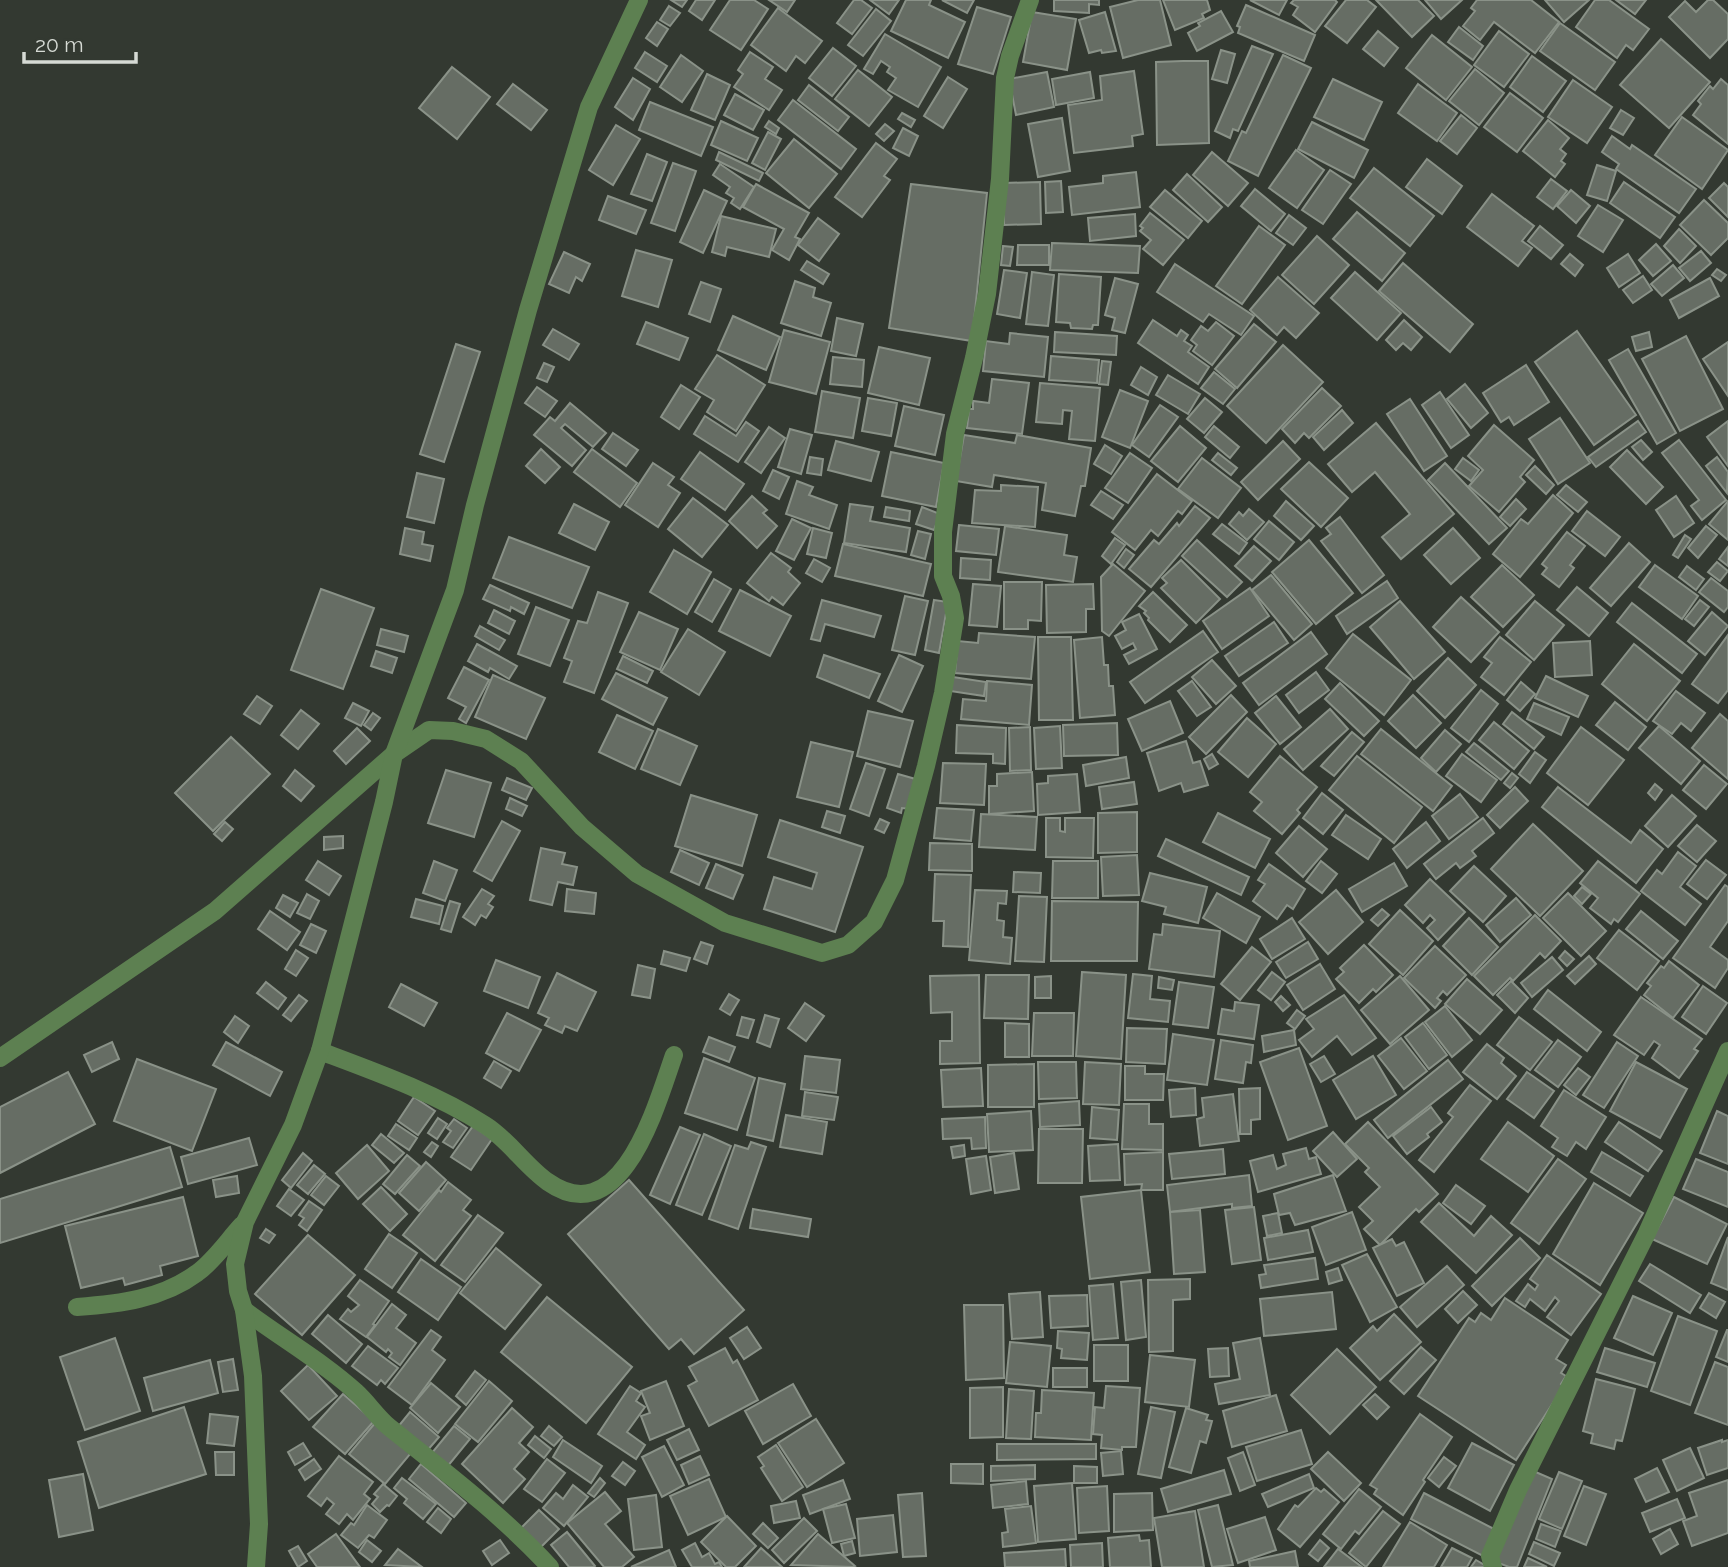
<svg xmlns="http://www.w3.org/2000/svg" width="1728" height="1567" font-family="Raleway,sans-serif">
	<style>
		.building { fill: #666d64; stroke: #8a9288; stroke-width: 2 }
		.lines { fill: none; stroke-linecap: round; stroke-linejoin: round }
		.minor { stroke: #5d8051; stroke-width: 18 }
	</style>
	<rect width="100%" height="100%" fill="#333931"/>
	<!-- building -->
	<g class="building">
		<path d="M671,0H687L682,7Z"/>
		<path d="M696,0H715L702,20L689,11Z"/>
		<path d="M730,0H754L768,9L741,50L710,30Z"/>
		<path d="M769,0H795L787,12Z"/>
		<path d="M854,0H861L872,8L852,34L837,23Z"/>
		<path d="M870,0H899L889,14Z"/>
		<path d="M906,0H931L929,5L965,22L948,58L891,31Z"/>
		<path d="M942,0H974L967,13Z"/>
		<path d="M1054,0H1099V5L1089,4V13L1054,11Z"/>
		<path d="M1138,0H1160L1171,45L1123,58L1110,7Z"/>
		<path d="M1163,0H1207L1210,10L1202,14L1204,18L1175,30Z"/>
		<path d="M1250,0H1287L1279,15Z"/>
		<path d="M1294,0H1335L1337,2L1315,32L1293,15L1298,7L1291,3Z"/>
		<path d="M1346,0H1367L1376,7L1347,43L1325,26Z"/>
		<path d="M1376,0H1418L1434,16L1412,37Z"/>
		<path d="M1425,0H1462L1441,19Z"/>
		<path d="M1477,0H1531L1559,22L1535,53L1494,22L1480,40L1463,26L1475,11L1471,8Z"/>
		<path d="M1545,0H1589L1564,22Z"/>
		<path d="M1595,0H1609L1649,29L1633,50L1626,45L1617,58L1576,27Z"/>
		<path d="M1616,0H1646L1635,14Z"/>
		<path d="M1708,0H1713L1728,14V39L1710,58L1669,17L1685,1L1696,12Z"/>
		<path d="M1246,5L1315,35L1304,61L1238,33L1240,27L1237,26Z"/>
		<path d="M669,6L680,13L670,26L660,20Z"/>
		<path d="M977,7L1011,17L993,74L958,64Z"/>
		<path d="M778,8L822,41L805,63L796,56L786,71L751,45Z"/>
		<path d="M876,9L891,21L863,56L848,45Z"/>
		<path d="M1221,11L1233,32L1197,51L1188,33L1200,26L1198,23Z"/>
		<path d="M1032,12L1076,19L1067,70L1023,62Z"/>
		<path d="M1105,12L1116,51L1102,53L1101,50L1089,53L1079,20Z"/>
		<path d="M657,22L668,29L657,46L646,38Z"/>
		<path d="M1560,23L1615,62L1595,90L1540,51Z"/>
		<path d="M1459,27L1483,46L1473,60L1448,42Z"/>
		<path d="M1378,31L1398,48L1384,66L1363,49Z"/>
		<path d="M1499,31L1529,54L1504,87L1474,65Z"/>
		<path d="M885,34L941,67L918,107L888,90L896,78L887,72L890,67L881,61L873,74L864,69Z"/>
		<path d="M1432,35L1472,67L1446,100L1406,68Z"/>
		<path d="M1661,39L1710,82L1669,128L1620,85Z"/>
		<path d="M1252,46L1273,54L1238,131L1233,129L1230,138L1215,131Z"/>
		<path d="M833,48L856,66L832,96L809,78Z"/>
		<path d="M1221,50L1235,54L1227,83L1212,79Z"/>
		<path d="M645,52L667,66L657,82L635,68Z"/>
		<path d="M750,52L773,67L765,79L782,90L769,110L734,87L743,74L738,70Z"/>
		<path d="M681,55L703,71L682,102L660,87Z"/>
		<path d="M1283,55L1311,68L1258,176L1228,161L1242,131L1246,133Z"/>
		<path d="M1532,56L1566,81L1543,112L1510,87Z"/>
		<path d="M1183,61H1208L1209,143L1157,145L1156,62Z"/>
		<path d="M452,67L490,97L457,139L419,108Z"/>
		<path d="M1475,69L1504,93L1479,125L1449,101Z"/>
		<path d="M858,70L892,97L869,126L835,99Z"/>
		<path d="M1134,71L1143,134L1132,136L1133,146L1074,153L1068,105L1102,100L1100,76Z"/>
		<path d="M1047,72L1054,107L1016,115L1009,79Z"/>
		<path d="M1090,72L1094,98L1056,105L1052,79Z"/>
		<path d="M707,74L730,85L715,120L691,110Z"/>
		<path d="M948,77L967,89L943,128L924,116Z"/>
		<path d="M633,78L650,89L633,120L615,107Z"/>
		<path d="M1333,79L1382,102L1364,140L1314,117Z"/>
		<path d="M1721,79L1728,85V144L1693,115L1701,104L1698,101L1710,86L1713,89Z"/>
		<path d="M1573,80L1612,107L1587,143L1548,117Z"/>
		<path d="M513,84L547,110L531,130L497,104Z"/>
		<path d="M1418,84L1457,113L1437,141L1398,113Z"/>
		<path d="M809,85L849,117L838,131L798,100Z"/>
		<path d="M1510,93L1543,118L1517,152L1484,127Z"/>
		<path d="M735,94L764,110L753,130L724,115Z"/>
		<path d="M793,100L856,149L841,169L778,120Z"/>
		<path d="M650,102L713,127L701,156L639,130Z"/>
		<path d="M1621,110L1634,118L1623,135L1610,128Z"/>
		<path d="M902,113L915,120L911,127L898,119Z"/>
		<path d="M1461,115L1477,128L1457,154L1440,141Z"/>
		<path d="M1682,117L1728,150L1702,189L1655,155Z"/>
		<path d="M1062,118L1070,171L1038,177L1028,124Z"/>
		<path d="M1548,120L1569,138L1560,149L1566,154L1561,161L1565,164L1555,177L1523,151Z"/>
		<path d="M721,121L758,138L747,161L711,145Z"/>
		<path d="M769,121L779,128L776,134L765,127Z"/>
		<path d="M1312,122L1368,150L1354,178L1298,149Z"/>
		<path d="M885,124L894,131L884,141L876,134Z"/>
		<path d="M616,125L640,139L613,185L589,170Z"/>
		<path d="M903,128L918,136L909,156L893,148Z"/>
		<path d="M768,132L781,139L765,170L752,163Z"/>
		<path d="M1612,136L1630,149L1632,145L1696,189L1679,213L1616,169L1619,164L1602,152Z"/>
		<path d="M794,139L837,174L809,208L766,173Z"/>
		<path d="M876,143L897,159L884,176L890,180L862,217L835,197Z"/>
		<path d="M1296,150L1324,170L1297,208L1269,188Z"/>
		<path d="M719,152L763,173L759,181L716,160Z"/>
		<path d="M1212,152L1248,183L1228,206L1193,175Z"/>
		<path d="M647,154L667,162L652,201L631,194Z"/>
		<path d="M1427,159L1462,186L1442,214L1406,187Z"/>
		<path d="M673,163L696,171L675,231L651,223Z"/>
		<path d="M720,164L754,187L740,209L731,203L734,198L726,193L730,187L713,175Z"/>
		<path d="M1597,165L1616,171L1607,201L1587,195Z"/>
		<path d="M1374,168L1434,216L1410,246L1350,198Z"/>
		<path d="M1330,170L1351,184L1323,224L1302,210Z"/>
		<path d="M1136,172L1140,207L1072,215L1069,187L1103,183V176Z"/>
		<path d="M1187,174L1222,207L1208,222L1173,190Z"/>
		<path d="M1551,179L1567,191L1553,209L1537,197Z"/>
		<path d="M1061,181L1063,212L1046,213L1045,182Z"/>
		<path d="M1040,182L1041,224L1004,225V183Z"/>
		<path d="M1624,182L1675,217L1660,238L1610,203Z"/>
		<path d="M1724,183L1728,187V217L1709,198Z"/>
		<path d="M756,184L809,213L795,237L800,239L789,260L772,250L784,229L743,207Z"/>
		<path d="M911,184L987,193L972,341L889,328Z"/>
		<path d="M1255,189L1285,214L1271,231L1241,206Z"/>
		<path d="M704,190L727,201L703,253L680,242Z"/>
		<path d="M1165,190L1202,221L1188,238L1150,207Z"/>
		<path d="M1571,190L1590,206L1576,223L1557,206Z"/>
		<path d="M1492,194L1534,226L1522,241L1532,248L1518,266L1467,227Z"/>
		<path d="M608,196L646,210L636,234L599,220Z"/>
		<path d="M1704,200L1728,223V238L1711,255L1680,225Z"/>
		<path d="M1598,205L1623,220L1603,252L1578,236Z"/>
		<path d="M1357,212L1405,253L1382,281L1333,239Z"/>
		<path d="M1150,213L1184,240L1163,265L1143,249L1151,240L1140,231L1143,228L1140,226Z"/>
		<path d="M1135,214L1136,236L1090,241L1088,218Z"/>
		<path d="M1289,215L1306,228L1293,245L1276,233Z"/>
		<path d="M721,216L776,229L769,257L727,247L725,256L712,252Z"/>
		<path d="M818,218L839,234L819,261L798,245Z"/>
		<path d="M1259,226L1285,245L1242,304L1216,286Z"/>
		<path d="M1540,226L1563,245L1551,259L1528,241Z"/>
		<path d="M1679,229L1696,246L1680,263L1664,246Z"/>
		<path d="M1317,236L1349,265L1314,304L1282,275Z"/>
		<path d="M1052,243L1140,246L1138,273L1050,270Z"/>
		<path d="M1656,244L1671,261L1653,276L1639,260Z"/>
		<path d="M1018,245H1049V265H1017Z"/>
		<path d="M1003,246L1013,247L1010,266L1001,265Z"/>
		<path d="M636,250L672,260L658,307L622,296Z"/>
		<path d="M1701,251L1711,263L1690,281L1679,268Z"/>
		<path d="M564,252L590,264L582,281L576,277L569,293L549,284Z"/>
		<path d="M1570,254L1583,265L1575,276L1561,264Z"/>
		<path d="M1628,254L1640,273L1619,287L1607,268Z"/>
		<path d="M807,261L829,274L823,284L801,270Z"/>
		<path d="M1403,263L1473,324L1450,352L1379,291Z"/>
		<path d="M1175,264L1254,316L1241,335L1209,314L1203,322L1157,292Z"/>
		<path d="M1673,265L1684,278L1662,296L1651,284Z"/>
		<path d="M1717,269L1726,275L1721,281L1712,275Z"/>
		<path d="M1004,270L1027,273L1020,318L997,314Z"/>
		<path d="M1032,272L1054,275L1048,326L1026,324Z"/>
		<path d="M1355,272L1401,313L1377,340L1331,298Z"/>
		<path d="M1059,274L1101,277L1098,325H1093L1092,329L1071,328L1070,323L1056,322Z"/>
		<path d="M1643,276L1652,290L1633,303L1623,290Z"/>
		<path d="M1278,277L1319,313L1296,338L1284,327L1277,335L1250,310Z"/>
		<path d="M1115,278L1138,284L1125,333L1112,330L1115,318L1105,315Z"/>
		<path d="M1710,278L1719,296L1679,318L1670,300Z"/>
		<path d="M795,281L815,288L813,297L831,303L821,336L781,323Z"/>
		<path d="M701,282L721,289L710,322L689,314Z"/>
		<path d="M733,316L780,337L766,370L718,350Z"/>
		<path d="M837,318L863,324L856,356L831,351Z"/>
		<path d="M1153,320L1177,336L1181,330L1188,335L1184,341L1192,346L1188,352L1209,367L1198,384L1138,343Z"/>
		<path d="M1404,320L1422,337L1411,350L1403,343L1396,350L1386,340Z"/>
		<path d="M646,322L688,338L679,360L637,344Z"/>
		<path d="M1216,322L1234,336L1212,365L1193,351L1197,345L1191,340L1201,326L1208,331Z"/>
		<path d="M1254,324L1276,342L1237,388L1215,369Z"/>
		<path d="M553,329L579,344L569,360L543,345Z"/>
		<path d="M784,330L830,342L816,394L769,382Z"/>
		<path d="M1577,331L1636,415L1594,445L1535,362Z"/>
		<path d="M1055,332L1117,336L1116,355L1054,352Z"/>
		<path d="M1649,332L1652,347L1636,351L1632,337Z"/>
		<path d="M1010,333L1048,337L1044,377L983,371L986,341L1009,344Z"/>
		<path d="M1686,336L1723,409L1680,431L1642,359Z"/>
		<path d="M1728,342V396L1703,359Z"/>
		<path d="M456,344L480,352L444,462L420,454Z"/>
		<path d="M1283,345L1323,382L1266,443L1227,406Z"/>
		<path d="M879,347L930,358L919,405L868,393Z"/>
		<path d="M1628,349L1676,433L1657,444L1609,360Z"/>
		<path d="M717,355L765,385L736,431L707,412L714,400L695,389Z"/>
		<path d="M1051,356L1099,360L1097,383L1049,380Z"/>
		<path d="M833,357L864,360L862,387L830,384Z"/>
		<path d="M1102,361L1111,362L1108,385L1099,384Z"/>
		<path d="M544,363L554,367L547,382L537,378Z"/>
		<path d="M1526,365L1549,402L1514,425L1509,417L1501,422L1483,393Z"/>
		<path d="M1141,367L1157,377L1148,395L1131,385Z"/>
		<path d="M1214,372L1235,389L1223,404L1201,388Z"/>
		<path d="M1168,375L1200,394L1188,414L1156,395Z"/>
		<path d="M992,379L1029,383L1022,434L967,428L969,409H973V401L989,403Z"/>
		<path d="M1040,383L1100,388L1095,441L1069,439L1072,411L1063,410L1062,424L1036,422Z"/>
		<path d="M1465,384L1488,413L1471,428L1447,399Z"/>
		<path d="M681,385L700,397L679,429L661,417Z"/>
		<path d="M537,387L557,401L545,417L525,403Z"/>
		<path d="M1322,388L1341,406L1309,438L1304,433L1295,443L1282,429Z"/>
		<path d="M1120,390L1148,401L1130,448L1102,437Z"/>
		<path d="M822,391L860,398L853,438L815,432Z"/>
		<path d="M1440,392L1469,435L1451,448L1422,405Z"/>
		<path d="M868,398L897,403L891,436L862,431Z"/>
		<path d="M1205,398L1222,412L1204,433L1187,419Z"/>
		<path d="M1410,399L1447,456L1424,471L1387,414Z"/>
		<path d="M570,403L606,433L593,447L565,424L561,428L586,450L572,466L534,435L550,417L555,421Z"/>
		<path d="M1160,405L1178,417L1149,457L1132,445Z"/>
		<path d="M904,406L944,415L935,455L895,446Z"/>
		<path d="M1342,410L1353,423L1324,450L1313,437Z"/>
		<path d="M705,416L736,436L746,422L759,431L738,462L694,434Z"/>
		<path d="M1560,418L1590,463L1558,484L1529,439Z"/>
		<path d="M1638,421L1646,432L1596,467L1588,457Z"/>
		<path d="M1728,421V466L1707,437Z"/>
		<path d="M1376,423L1454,514L1401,559L1382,537L1410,514L1375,472L1352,492L1328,464Z"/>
		<path d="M1494,425L1534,460L1520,477L1525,482L1499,512L1469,486L1483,470L1468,456Z"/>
		<path d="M1180,426L1206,448L1178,482L1151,461Z"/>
		<path d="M1214,426L1239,447L1230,458L1205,437Z"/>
		<path d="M769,427L785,438L761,473L745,462Z"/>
		<path d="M790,429L812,435L801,474L778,467Z"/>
		<path d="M613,433L638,450L626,466L602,449Z"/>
		<path d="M964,435L1015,443L1017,435L1091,448L1085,486H1081L1075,516L1042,510L1046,483L994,475L992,487L956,481Z"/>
		<path d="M1641,440L1652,452L1643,460L1632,447Z"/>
		<path d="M1679,440L1726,500L1702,520L1691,506L1699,500L1662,453Z"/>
		<path d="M836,441L879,452L871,481L828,470Z"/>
		<path d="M1283,441L1300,459L1258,500L1241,482Z"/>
		<path d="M1105,445L1122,456L1111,474L1094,464Z"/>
		<path d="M541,449L560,467L545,483L526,466Z"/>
		<path d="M592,449L637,483L620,507L574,472Z"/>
		<path d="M1627,450L1663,487L1646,504L1610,467Z"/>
		<path d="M700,452L744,484L725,510L681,479Z"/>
		<path d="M891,452L944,463L936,507L882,496Z"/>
		<path d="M1130,453L1152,468L1128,503L1105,488Z"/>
		<path d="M1218,453L1237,468L1231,475L1212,460Z"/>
		<path d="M810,457L823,459L821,475L807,473Z"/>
		<path d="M1717,457L1728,472L1727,493L1706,466Z"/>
		<path d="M1202,458L1241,488L1218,518L1178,489Z"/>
		<path d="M1463,458L1479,470L1471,481L1455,469Z"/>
		<path d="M1309,462L1348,498L1321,527L1281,489Z"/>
		<path d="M653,463L674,477L668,485L680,493L658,527L625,505Z"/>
		<path d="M1445,463L1507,528L1489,544L1428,480Z"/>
		<path d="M1535,466L1554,485L1546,494L1526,475Z"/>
		<path d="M773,470L789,477L779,499L763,491Z"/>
		<path d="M417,473L444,479L434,523L407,517Z"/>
		<path d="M1157,474L1192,501L1182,514L1178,511L1158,536L1151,530L1135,550L1112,532Z"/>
		<path d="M797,481L813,487L809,495L837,505L829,529L786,514Z"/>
		<path d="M1001,485L1038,487L1035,527L972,523L975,490L1001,491Z"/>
		<path d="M1566,485L1587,502L1578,512L1557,495Z"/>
		<path d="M1101,491L1123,505L1113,519L1091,505Z"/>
		<path d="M1553,495L1573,513L1520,577L1493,554L1521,519L1528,524Z"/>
		<path d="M752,496L767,510L763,513L777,526L757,548L729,521Z"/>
		<path d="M1676,496L1694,523L1674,537L1656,510Z"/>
		<path d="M693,498L728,525L702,557L668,529Z"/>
		<path d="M1516,499L1526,509L1510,526L1500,517Z"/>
		<path d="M1286,501L1314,526L1301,540L1274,516Z"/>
		<path d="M1728,501V540L1709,524Z"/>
		<path d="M574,504L609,522L595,550L559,533Z"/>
		<path d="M850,504L873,507L870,521L910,528L906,552L844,543Z"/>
		<path d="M1195,506L1210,518L1151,587L1129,569L1154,540L1159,544L1177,523L1179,526Z"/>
		<path d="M886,507L910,511L909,521L884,517Z"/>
		<path d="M922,507L940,514L934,530L916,524Z"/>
		<path d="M1249,509L1264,522L1247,540L1229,524L1239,512L1243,516Z"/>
		<path d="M1587,511L1620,537L1605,556L1572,531Z"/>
		<path d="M1340,517L1384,575L1362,593L1321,541L1331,534L1326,528Z"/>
		<path d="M792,519L811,528L794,560L776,551Z"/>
		<path d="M1269,521L1294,542L1279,560L1254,539Z"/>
		<path d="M1222,524L1247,543L1239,554L1213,534Z"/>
		<path d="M959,525L999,529L996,555L956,551Z"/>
		<path d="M1005,526L1067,535L1064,555L1077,557L1073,582L998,572Z"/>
		<path d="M1706,526L1717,535L1698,558L1688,548Z"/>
		<path d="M405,528L424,532L422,544L433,546L430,561L400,554Z"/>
		<path d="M813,528L832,533L826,558L807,554Z"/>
		<path d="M1453,528L1480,558L1451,584L1424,555Z"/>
		<path d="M918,531L931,534L925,559L911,555Z"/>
		<path d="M1567,532L1585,546L1570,565L1574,568L1559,587L1542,574L1547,568L1542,564Z"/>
		<path d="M1685,535L1691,539L1678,558L1673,555Z"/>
		<path d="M509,537L589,567L572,608L493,578Z"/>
		<path d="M1115,538L1125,545L1111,564L1102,556Z"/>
		<path d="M1197,540L1242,582L1227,597L1182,556Z"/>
		<path d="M1309,540L1353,593L1316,624L1272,572Z"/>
		<path d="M1629,543L1650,562L1611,606L1590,588Z"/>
		<path d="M843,544L931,564L923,596L835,576Z"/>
		<path d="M1254,546L1271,561L1252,581L1235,566Z"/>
		<path d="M1728,547V566L1719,559Z"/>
		<path d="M1126,549L1134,555L1124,568L1117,562Z"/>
		<path d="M674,550L711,572L687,614L650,592Z"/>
		<path d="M771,553L791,568L788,572L800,583L783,605L772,597L769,601L747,583Z"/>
		<path d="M961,558L991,560L990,580L960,578Z"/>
		<path d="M814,559L830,568L822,582L806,573Z"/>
		<path d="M1181,560L1220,599L1196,623L1161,588L1167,583L1162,578Z"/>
		<path d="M1717,562L1728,571L1720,581L1708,572Z"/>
		<path d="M1113,564L1145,591L1109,636L1102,631L1101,577Z"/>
		<path d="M1502,565L1534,595L1503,627L1471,597Z"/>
		<path d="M1655,565L1698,596L1682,619L1639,587Z"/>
		<path d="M1687,566L1704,579L1696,590L1679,577Z"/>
		<path d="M1271,575L1312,624L1294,640L1252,590Z"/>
		<path d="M1711,578L1728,591V607L1724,612L1699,592Z"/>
		<path d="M714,579L731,589L712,622L695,612Z"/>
		<path d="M1387,581L1398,598L1347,634L1336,616Z"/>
		<path d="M1004,582H1042L1041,621L1028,620V629H1004Z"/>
		<path d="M973,584L1001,586L997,627L969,625Z"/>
		<path d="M1093,584L1094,609H1086V632L1047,633L1046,585Z"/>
		<path d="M490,585L529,603L524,614L511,607L510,611L483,599Z"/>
		<path d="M1577,587L1608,613L1589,636L1557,610Z"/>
		<path d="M1250,588L1269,616L1222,649L1203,621Z"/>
		<path d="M321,589L374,608L343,689L291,670Z"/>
		<path d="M740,590L791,616L770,656L719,631Z"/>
		<path d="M598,592L628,603L594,693L564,682L572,661L564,658L578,621L587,623Z"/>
		<path d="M1153,592L1187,625L1170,642L1148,620L1149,618L1144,613L1146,611L1139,606Z"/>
		<path d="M905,596L928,601L915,655L892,650Z"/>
		<path d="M1461,597L1499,632L1471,662L1433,627Z"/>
		<path d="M822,600L881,616L874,637L825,624L820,641L811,639Z"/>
		<path d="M934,600L948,602L939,653L925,650Z"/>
		<path d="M1700,600L1709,607L1694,626L1685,619Z"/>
		<path d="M1400,601L1445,652L1414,679L1370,627Z"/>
		<path d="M1535,601L1564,625L1534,660L1506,635Z"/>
		<path d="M1632,603L1697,654L1682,673L1617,622Z"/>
		<path d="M536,607L569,620L550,666L518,654Z"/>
		<path d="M494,610L515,621L509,634L488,623Z"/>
		<path d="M639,612L678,629L660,670L620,652Z"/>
		<path d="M1712,612L1728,626L1705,655L1688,641Z"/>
		<path d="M1139,614L1157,649L1129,664L1124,655L1136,649L1133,643L1122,649L1115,636L1126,630L1122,622Z"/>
		<path d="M1274,622L1288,643L1239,676L1225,656Z"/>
		<path d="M480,626L505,640L499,650L475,636Z"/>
		<path d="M381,629L408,636L404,652L377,645Z"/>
		<path d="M688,629L725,652L699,695L661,672Z"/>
		<path d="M1203,631L1218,652L1145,703L1130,682Z"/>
		<path d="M1311,632L1327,654L1259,705L1243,683Z"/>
		<path d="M979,633L1035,637L1031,679L955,673L958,641L978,643Z"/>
		<path d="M1353,634L1411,680L1384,715L1326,668Z"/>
		<path d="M1728,635V690L1718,703L1692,684Z"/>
		<path d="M1038,637H1071L1073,720H1039Z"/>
		<path d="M1102,637L1104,665H1108L1109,686H1113L1115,715L1080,718L1074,640Z"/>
		<path d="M1500,637L1531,662L1504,695L1481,677L1492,663L1484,657Z"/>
		<path d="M1590,641L1592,675L1555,677L1553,643Z"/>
		<path d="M477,644L517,666L509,679L490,668L488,672L468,661Z"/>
		<path d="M1634,644L1680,681L1647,721L1602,684Z"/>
		<path d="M376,651L397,658L392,673L371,666Z"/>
		<path d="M824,655L880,674L869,698L817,677Z"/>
		<path d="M899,655L923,666L902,712L878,701Z"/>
		<path d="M623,656L653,671L647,683L617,669Z"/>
		<path d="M1448,658L1476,685L1445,718L1417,691Z"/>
		<path d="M1212,660L1236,686L1216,704L1192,677Z"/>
		<path d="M464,667L489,680L466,723L459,719L466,707L448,698Z"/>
		<path d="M1316,672L1329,690L1299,713L1286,695Z"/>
		<path d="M616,673L667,698L653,725L602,699Z"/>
		<path d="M493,675L545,698L526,739L475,717Z"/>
		<path d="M1546,676L1588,696L1578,717L1535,698Z"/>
		<path d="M953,677L986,682L984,696L950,691Z"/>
		<path d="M987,681L1032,685L1029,725L961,719L963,699L986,701Z"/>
		<path d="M1192,681L1211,707L1197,716L1178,691Z"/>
		<path d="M1521,682L1535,694L1520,711L1507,700Z"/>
		<path d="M1340,683L1379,721L1364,736L1325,699Z"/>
		<path d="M1481,690L1498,704L1469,742L1451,728Z"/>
		<path d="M1676,691L1705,713L1691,731L1681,723L1672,734L1653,721Z"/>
		<path d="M1231,695L1247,712L1206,754L1189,737Z"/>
		<path d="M1413,695L1441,723L1416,748L1388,721Z"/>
		<path d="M257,696L272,706L260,724L244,714Z"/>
		<path d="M1276,696L1301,727L1280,744L1255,713Z"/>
		<path d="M1170,701L1183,733L1142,751L1128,719Z"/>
		<path d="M1615,702L1646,727L1628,750L1596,725Z"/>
		<path d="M353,703L369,711L361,726L345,718Z"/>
		<path d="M1534,703L1569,717L1561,735L1527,719Z"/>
		<path d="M1330,709L1348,729L1303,770L1284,749Z"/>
		<path d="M301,710L319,724L298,749L281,735Z"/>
		<path d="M868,711L913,721L900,767L857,756Z"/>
		<path d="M1512,712L1544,737L1534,749L1503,724Z"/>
		<path d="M373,713L380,718L371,730L364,725Z"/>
		<path d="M1720,714L1728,721V779L1692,748Z"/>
		<path d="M617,715L653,731L635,769L599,752Z"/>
		<path d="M1247,718L1276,744L1248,777L1218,752Z"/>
		<path d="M1494,722L1529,751L1514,769L1479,740Z"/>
		<path d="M1117,723L1118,755L1064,756L1063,725Z"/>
		<path d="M957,725L1006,728L1005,764L993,763V754L956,753Z"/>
		<path d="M1060,726L1062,768L1036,769L1034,728Z"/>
		<path d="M1659,726L1700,761L1681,784L1639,748Z"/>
		<path d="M1030,727L1031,770L1010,771L1009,728Z"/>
		<path d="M1581,727L1624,760L1588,805L1547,773Z"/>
		<path d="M357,728L370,741L346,764L334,751Z"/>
		<path d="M658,729L697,746L680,785L641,769Z"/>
		<path d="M1381,729L1452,786L1433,811L1361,754Z"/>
		<path d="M1445,730L1461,744L1436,772L1421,758Z"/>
		<path d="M1352,732L1364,742L1334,776L1321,766Z"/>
		<path d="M231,737L270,774L213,831L175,793Z"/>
		<path d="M1186,741L1193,763L1200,761L1208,785L1184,792L1181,783L1159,791L1147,753Z"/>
		<path d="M811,742L853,752L839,807L797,797Z"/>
		<path d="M1474,743L1509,771L1501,780L1466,752Z"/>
		<path d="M1535,752L1546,760L1530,783L1519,774Z"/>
		<path d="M1212,754L1218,764L1209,769L1204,759Z"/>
		<path d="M1462,754L1497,780L1481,802L1446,776Z"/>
		<path d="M1280,756L1317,787L1297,810L1300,813L1282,834L1254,811L1262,802L1250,792Z"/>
		<path d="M1357,756L1422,807L1394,843L1329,790Z"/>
		<path d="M1126,757L1129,778L1086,786L1083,765Z"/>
		<path d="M866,763L885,769L869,816L850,809Z"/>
		<path d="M943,763L986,764L984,805L940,803Z"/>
		<path d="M1704,765L1727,784L1706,809L1683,790Z"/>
		<path d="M295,770L314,786L301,801L283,786Z"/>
		<path d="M446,770L491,783L474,837L428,823Z"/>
		<path d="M1032,772L1034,811L989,814V786H997V774Z"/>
		<path d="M1512,773L1518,778L1510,788L1504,783Z"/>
		<path d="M898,774L919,780L910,809L902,808L901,813L887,808Z"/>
		<path d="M1077,774L1080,812L1038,815L1037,784L1048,783V776Z"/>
		<path d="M507,778L532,788L526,800L502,790Z"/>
		<path d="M1134,782L1137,804L1102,809L1099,787Z"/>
		<path d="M1655,784L1662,790L1655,800L1648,793Z"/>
		<path d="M1515,787L1528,801L1500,828L1487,815Z"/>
		<path d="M1558,787L1631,843L1640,830L1663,849L1636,883L1542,807Z"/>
		<path d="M1322,793L1343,810L1323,834L1303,818Z"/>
		<path d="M1460,794L1478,817L1449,839L1432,816Z"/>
		<path d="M691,795L757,815L742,866L675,846Z"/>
		<path d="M1672,795L1696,816L1668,847L1645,826Z"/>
		<path d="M510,798L527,806L522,816L506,809Z"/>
		<path d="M937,808L974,810L971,841L934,838Z"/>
		<path d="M827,811L845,816L840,833L822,827Z"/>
		<path d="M1137,812V852L1098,853V813Z"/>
		<path d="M1218,813L1270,839L1255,868L1203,842Z"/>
		<path d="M981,814L1037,817L1035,850L979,847Z"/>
		<path d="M1346,815L1381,839L1368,859L1332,835Z"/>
		<path d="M1046,818H1060V831L1065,832V818H1094L1093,858L1046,857Z"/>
		<path d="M1483,818L1494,833L1472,851L1476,856L1460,868L1456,863L1436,879L1424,864Z"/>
		<path d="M880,819L889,823L884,833L875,829Z"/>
		<path d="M780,820L863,847L835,932L764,909L774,877L812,889L817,873L768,857Z"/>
		<path d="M502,821L520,831L492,881L474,871Z"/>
		<path d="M225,822L233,829L222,841L214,834Z"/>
		<path d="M1426,822L1440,841L1407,868L1393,849Z"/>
		<path d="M1533,824L1583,871L1540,916L1491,869Z"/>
		<path d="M1697,825L1716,841L1697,862L1678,846Z"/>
		<path d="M1299,826L1327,849L1303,877L1276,853Z"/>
		<path d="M343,836V848L324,850V837Z"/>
		<path d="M1166,839L1249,877L1241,895L1158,856Z"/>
		<path d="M930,843L972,844V871L929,870Z"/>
		<path d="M541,848L565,853L562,864L577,867L573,885L558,882L552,905L530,900Z"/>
		<path d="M680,850L709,863L699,885L671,872Z"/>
		<path d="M1678,852L1696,866L1680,887L1701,904L1685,925L1641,891L1657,870L1662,874Z"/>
		<path d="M1137,855L1139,895L1103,896L1101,857Z"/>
		<path d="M1706,860L1726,875L1707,899L1687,884Z"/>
		<path d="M318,861L341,876L329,895L306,880Z"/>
		<path d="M434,861L457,870L445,901L423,893Z"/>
		<path d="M1053,861H1098V898H1052Z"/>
		<path d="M1321,861L1337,874L1322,893L1306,881Z"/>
		<path d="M1598,861L1640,894L1618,922L1614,919L1611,924L1590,908L1598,898L1580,883Z"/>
		<path d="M1394,863L1407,886L1362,912L1349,889Z"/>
		<path d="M716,864L743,875L733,899L706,888Z"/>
		<path d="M1269,864L1305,889L1293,909L1287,905L1277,919L1253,901L1265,884L1258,880Z"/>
		<path d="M1474,866L1506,896L1483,922L1450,891Z"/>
		<path d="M1014,872L1041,873L1040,893L1013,892Z"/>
		<path d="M1150,873L1207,887L1198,923L1164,914L1166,907L1142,901Z"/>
		<path d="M935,874L971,875L968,947L943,946L944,921H933Z"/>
		<path d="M1430,879L1465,912L1438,940L1427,928L1435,920L1430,915L1423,923L1405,905Z"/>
		<path d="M1725,885L1728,887V921L1710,947L1728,960V968L1715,988L1673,958Z"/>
		<path d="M1582,887L1591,894L1582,904L1574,896Z"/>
		<path d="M482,889L494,896L488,904L493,907L486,918L481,915L475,925L463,917Z"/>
		<path d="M567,889L596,893L594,914L565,911Z"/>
		<path d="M975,890L1007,891L1006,904L998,903L997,920L1004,921L1003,937L1012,938L1010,964L969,960Z"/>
		<path d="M1336,890L1363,922L1328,954L1299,922Z"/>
		<path d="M1217,893L1260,917L1246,943L1203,918Z"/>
		<path d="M1568,893L1606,931L1581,956L1543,918Z"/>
		<path d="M307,894L319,901L310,919L297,913Z"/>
		<path d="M283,895L298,903L290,917L276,908Z"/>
		<path d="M1019,896L1047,897L1044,962L1015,961Z"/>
		<path d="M1516,898L1531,915L1500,942L1486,925Z"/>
		<path d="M416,899L443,906L439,924L411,917Z"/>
		<path d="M450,901L460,904L451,932L441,929Z"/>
		<path d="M1052,901L1138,902L1137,961H1051Z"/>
		<path d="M1382,909L1389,915L1378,926L1371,920Z"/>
		<path d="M1400,910L1433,941L1403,975L1369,944Z"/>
		<path d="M270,911L300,932L287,950L258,929Z"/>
		<path d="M1641,911L1678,941L1663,959L1626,929Z"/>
		<path d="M1535,915L1561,941L1545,958L1540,953L1513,981L1510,978L1493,995L1474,976Z"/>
		<path d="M1292,918L1305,939L1272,959L1260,939Z"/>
		<path d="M1469,918L1498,947L1472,975L1443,946Z"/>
		<path d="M311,924L326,931L316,953L300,945Z"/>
		<path d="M1163,924L1220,931L1214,977L1149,969L1154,934L1162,935Z"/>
		<path d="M1619,930L1659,961L1637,990L1597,958Z"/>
		<path d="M701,942L713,946L707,964L694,959Z"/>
		<path d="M1308,942L1318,959L1286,978L1276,962Z"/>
		<path d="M1364,945L1393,975L1376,992L1373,989L1359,1003L1336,979L1344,972L1340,968Z"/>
		<path d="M1435,946L1466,975L1447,995L1443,991L1437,998L1441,1001L1435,1008L1404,978Z"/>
		<path d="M1252,947L1271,962L1240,1000L1221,984Z"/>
		<path d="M296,950L308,958L296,976L285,969Z"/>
		<path d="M664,951L690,958L686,971L661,964Z"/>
		<path d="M1565,951L1574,959L1567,966L1559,958Z"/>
		<path d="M1589,956L1596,964L1575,984L1567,976Z"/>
		<path d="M1552,957L1563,970L1532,997L1521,983Z"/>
		<path d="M496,960L540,977L528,1008L484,991Z"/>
		<path d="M1669,961L1699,985L1673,1018L1644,995L1651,986L1647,983L1661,966L1664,968Z"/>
		<path d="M1320,964L1335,989L1303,1010L1287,985Z"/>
		<path d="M638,965L655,969L650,998L632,995Z"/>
		<path d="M1082,972L1126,975L1121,1059L1076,1056Z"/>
		<path d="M1272,972L1285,982L1271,1000L1258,990Z"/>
		<path d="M557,973L596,992L577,1031L565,1026L562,1033L545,1025L549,1018L538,1013Z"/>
		<path d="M1133,974L1152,976L1150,999L1170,1001L1168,1022L1128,1018Z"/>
		<path d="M979,975L980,1063L940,1064V1041H952V1012L931,1013L930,976Z"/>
		<path d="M986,975H1029L1028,1019L984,1018Z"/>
		<path d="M1051,976V998H1035V977Z"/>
		<path d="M1400,976L1429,1010L1390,1044L1361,1010Z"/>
		<path d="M1159,977L1174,980L1172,990L1158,988Z"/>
		<path d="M1467,979L1502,1010L1480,1034L1445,1004Z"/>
		<path d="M1511,981L1528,998L1515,1013L1497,995Z"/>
		<path d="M266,982L286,998L278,1009L257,993Z"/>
		<path d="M1179,982L1214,987L1208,1028L1173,1024Z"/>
		<path d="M401,984L437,1003L424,1026L389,1007Z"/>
		<path d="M1703,986L1727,1003L1706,1034L1682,1017Z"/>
		<path d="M1548,990L1601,1032L1587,1051L1534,1009Z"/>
		<path d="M729,994L739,1000L730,1015L720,1009Z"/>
		<path d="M299,995L307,1001L291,1021L283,1015Z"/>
		<path d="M1344,995L1376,1038L1352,1055L1337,1036L1312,1057L1299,1040L1314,1029L1306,1019Z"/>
		<path d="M1281,996L1290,1005L1283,1011L1275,1002Z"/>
		<path d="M1641,997L1702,1039L1694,1049L1698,1051L1679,1078L1652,1058L1660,1045L1654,1041L1644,1055L1614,1035Z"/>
		<path d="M1235,1002L1259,1005L1254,1039L1218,1034L1222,1009L1234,1011Z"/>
		<path d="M805,1003L824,1016L806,1041L788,1028Z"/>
		<path d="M1445,1006L1472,1040L1452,1057L1425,1022Z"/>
		<path d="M1297,1010L1305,1016L1295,1029L1287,1023Z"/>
		<path d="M507,1013L541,1030L519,1071L486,1053Z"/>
		<path d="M1034,1013H1074L1073,1056H1032Z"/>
		<path d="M765,1015L779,1019L770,1047L757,1042Z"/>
		<path d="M235,1016L249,1026L238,1043L224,1032Z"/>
		<path d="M742,1017L754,1020L748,1038L737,1035Z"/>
		<path d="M1519,1017L1552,1042L1530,1070L1497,1045Z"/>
		<path d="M1005,1023L1029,1024V1057H1005Z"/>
		<path d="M1423,1023L1447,1055L1429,1069L1405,1037Z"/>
		<path d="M1127,1028L1167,1029L1165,1064L1126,1062Z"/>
		<path d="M1294,1030L1296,1045L1264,1052L1262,1036Z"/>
		<path d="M1173,1034L1214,1040L1207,1085L1167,1080Z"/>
		<path d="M709,1037L735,1047L729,1062L703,1052Z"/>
		<path d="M1401,1038L1427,1071L1404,1089L1378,1056Z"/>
		<path d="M1221,1040L1253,1045L1251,1063L1246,1062L1243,1083L1215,1079Z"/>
		<path d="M1558,1040L1581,1057L1558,1087L1535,1070Z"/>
		<path d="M112,1042L119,1059L92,1072L84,1055Z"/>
		<path d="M226,1042L282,1072L270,1096L213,1065Z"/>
		<path d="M1617,1042L1638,1056L1604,1108L1583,1095Z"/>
		<path d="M1487,1044L1504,1058L1501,1063L1516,1076L1497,1099L1463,1072Z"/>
		<path d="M1299,1048L1327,1126L1288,1140L1260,1062Z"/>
		<path d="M805,1056L840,1060L836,1093L801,1089Z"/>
		<path d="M1324,1056L1335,1074L1321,1082L1310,1064Z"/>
		<path d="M1373,1056L1396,1095L1356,1119L1333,1080Z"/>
		<path d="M704,1058L755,1078L737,1130L685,1113Z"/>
		<path d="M137,1059L216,1089L192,1151L114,1121Z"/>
		<path d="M1448,1060L1463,1079L1388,1138L1374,1120Z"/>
		<path d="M494,1061L511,1071L501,1088L484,1078Z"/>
		<path d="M1038,1062H1076L1077,1098L1039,1099Z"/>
		<path d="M1085,1062L1121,1064L1119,1105L1083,1104Z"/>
		<path d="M1636,1062L1687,1089L1660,1138L1610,1111Z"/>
		<path d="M1034,1064V1107H988V1065Z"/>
		<path d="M1125,1066H1145V1074H1164L1163,1100H1125Z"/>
		<path d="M981,1068L983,1106L943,1107L941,1070Z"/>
		<path d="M1578,1068L1590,1077L1576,1095L1564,1085Z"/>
		<path d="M68,1072L95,1124L0,1173V1107Z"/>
		<path d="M1527,1072L1554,1091L1534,1118L1507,1099Z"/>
		<path d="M759,1078L785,1084L773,1141L747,1135Z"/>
		<path d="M1470,1085L1491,1101L1434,1172L1419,1160L1453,1117L1448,1113Z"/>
		<path d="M1195,1088L1196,1115L1171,1117L1169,1090Z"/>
		<path d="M1260,1088V1119L1251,1120V1134H1240L1239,1089Z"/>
		<path d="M1564,1090L1606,1117L1586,1149L1576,1142L1567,1156L1552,1147L1558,1138L1541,1126Z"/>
		<path d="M805,1092L838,1097L834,1120L802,1116Z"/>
		<path d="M1233,1094L1239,1141L1200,1146L1197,1119L1204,1117L1202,1098Z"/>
		<path d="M414,1097L435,1111L418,1135L398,1121Z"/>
		<path d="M1079,1101L1080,1125L1040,1127L1039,1104Z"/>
		<path d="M1124,1104H1149V1124H1163V1150L1122,1149Z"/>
		<path d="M1092,1107L1119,1110L1117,1140L1090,1138Z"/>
		<path d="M1431,1107L1442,1122L1427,1134L1429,1137L1407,1154L1393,1136Z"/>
		<path d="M1031,1111L1033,1150L989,1152L987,1114Z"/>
		<path d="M1717,1111L1728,1116V1164L1700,1153Z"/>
		<path d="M786,1115L827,1122L822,1154L780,1147Z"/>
		<path d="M985,1117L986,1148L972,1149L971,1138L943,1139L942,1119Z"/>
		<path d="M438,1118L447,1124L437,1139L428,1133Z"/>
		<path d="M454,1119L467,1128L453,1148L443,1142L451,1131L447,1128Z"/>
		<path d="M1368,1122L1438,1194L1419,1212L1416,1209L1380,1245L1364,1229L1373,1221L1359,1207L1380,1187L1365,1172L1369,1168L1345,1144Z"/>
		<path d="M1508,1122L1554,1156L1528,1192L1481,1159Z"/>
		<path d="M1619,1122L1662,1151L1648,1171L1605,1142Z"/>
		<path d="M396,1124L417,1138L409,1150L388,1136Z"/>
		<path d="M473,1126L492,1139L471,1170L451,1157Z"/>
		<path d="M680,1127L700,1135L670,1204L650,1195Z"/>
		<path d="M1039,1129H1083L1082,1183H1038Z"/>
		<path d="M1333,1132L1357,1159L1337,1177L1313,1151Z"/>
		<path d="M381,1134L404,1153L394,1163L372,1145Z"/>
		<path d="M704,1134L731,1146L702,1215L676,1205Z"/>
		<path d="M249,1138L257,1165L188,1184L181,1157Z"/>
		<path d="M432,1142L438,1146L431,1157L424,1152Z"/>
		<path d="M751,1142L766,1147L738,1229L709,1219L735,1145L748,1149Z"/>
		<path d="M1118,1144L1120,1180L1090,1181L1088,1146Z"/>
		<path d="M367,1145L389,1171L358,1199L336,1173Z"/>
		<path d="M964,1145L965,1156L953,1158L951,1147Z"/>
		<path d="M170,1147L182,1187L0,1243V1199Z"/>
		<path d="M1306,1148L1309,1159L1316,1157L1321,1174L1258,1192L1250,1161L1273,1155L1277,1169L1286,1165L1283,1154Z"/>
		<path d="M1223,1149L1225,1174L1172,1179L1169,1154Z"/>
		<path d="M1163,1152V1190H1141L1142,1184L1125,1185L1124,1154Z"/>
		<path d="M1602,1152L1643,1176L1630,1196L1591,1172Z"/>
		<path d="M303,1153L312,1161L291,1188L282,1180Z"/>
		<path d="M1014,1153L1019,1189L995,1193L990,1157Z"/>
		<path d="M407,1155L420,1166L395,1194L383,1184Z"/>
		<path d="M986,1156L991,1190L971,1194L966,1159Z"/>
		<path d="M1558,1159L1586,1179L1539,1244L1511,1223Z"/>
		<path d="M1696,1159L1728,1172V1207L1683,1189Z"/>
		<path d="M426,1162L446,1180L419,1211L399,1193Z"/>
		<path d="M314,1165L325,1174L308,1194L297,1185Z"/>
		<path d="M1249,1175L1252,1206L1232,1208V1204L1170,1212L1167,1185Z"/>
		<path d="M1333,1175L1346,1211L1295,1225L1290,1213L1279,1215L1274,1194Z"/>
		<path d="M237,1176L239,1193L216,1197L213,1180Z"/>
		<path d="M326,1176L339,1186L324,1205L311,1195Z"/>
		<path d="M629,1180L744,1310L694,1354L681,1339L669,1349L568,1234Z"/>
		<path d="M448,1182L471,1200L463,1210L471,1216L435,1261L403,1235L439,1190L441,1192Z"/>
		<path d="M1594,1183L1643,1213L1600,1285L1553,1254Z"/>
		<path d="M1456,1185L1485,1206L1471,1224L1443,1203Z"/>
		<path d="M381,1187L407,1214L390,1231L363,1204Z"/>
		<path d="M289,1189L304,1200L291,1216L277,1206Z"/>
		<path d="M1141,1190L1150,1272L1090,1279L1081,1197Z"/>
		<path d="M183,1197L198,1256L160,1266L162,1275L125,1285L123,1278L81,1288L65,1226Z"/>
		<path d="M1674,1197L1727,1224L1707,1264L1652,1239Z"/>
		<path d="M309,1201L322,1210L307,1231L299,1225L304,1218L299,1215Z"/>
		<path d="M1439,1203L1474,1236L1491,1216L1512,1235L1476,1273L1421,1222Z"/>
		<path d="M1254,1207L1261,1260L1232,1264L1225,1210Z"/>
		<path d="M753,1209L811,1219L808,1237L750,1228Z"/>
		<path d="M1200,1210L1205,1272L1174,1274L1170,1212Z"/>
		<path d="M1352,1212L1366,1250L1326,1265L1312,1227Z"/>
		<path d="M1278,1213L1282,1233L1267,1236L1263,1216Z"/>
		<path d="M478,1215L503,1233L465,1282L441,1265Z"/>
		<path d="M266,1229L275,1235L269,1243L260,1238Z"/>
		<path d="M1308,1230L1313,1252L1268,1260L1264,1238Z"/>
		<path d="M389,1234L417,1253L392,1288L365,1269Z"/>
		<path d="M308,1235L355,1275L302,1335L255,1294Z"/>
		<path d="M1728,1237V1290L1711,1283Z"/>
		<path d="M1520,1238L1540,1258L1492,1306L1472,1286Z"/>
		<path d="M1392,1239L1396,1246L1404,1242L1424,1283L1397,1296L1373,1248Z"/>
		<path d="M496,1248L541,1285L505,1329L460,1293Z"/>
		<path d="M1367,1254L1397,1307L1370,1322L1342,1265Z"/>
		<path d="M1547,1255L1601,1294L1571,1335L1547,1317L1559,1301L1555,1297L1545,1311L1530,1299L1525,1307L1516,1301L1528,1284L1535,1290L1538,1285L1530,1279Z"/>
		<path d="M1315,1258L1318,1279L1261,1288L1259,1275L1266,1274L1264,1265Z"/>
		<path d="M421,1259L461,1287L438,1320L398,1292Z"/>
		<path d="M1650,1264L1701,1295L1690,1313L1639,1281Z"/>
		<path d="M1447,1266L1464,1285L1417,1327L1400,1307Z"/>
		<path d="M1338,1268L1342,1280L1329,1284L1326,1272Z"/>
		<path d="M1190,1279V1299L1173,1300V1351L1149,1352L1148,1280Z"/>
		<path d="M360,1280L389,1301L373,1324L375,1325L366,1337L340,1319L348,1309L351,1312L359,1305L348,1296Z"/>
		<path d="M1141,1280L1146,1337L1126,1340L1121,1282Z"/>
		<path d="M1113,1284L1118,1338L1093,1340L1089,1286Z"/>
		<path d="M1463,1291L1477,1305L1458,1323L1445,1309Z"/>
		<path d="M1040,1292L1043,1337L1012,1339L1009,1294Z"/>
		<path d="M1332,1292L1336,1329L1264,1336L1260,1299Z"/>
		<path d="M1709,1293L1725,1302L1716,1318L1700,1308Z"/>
		<path d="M1087,1295L1088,1326L1051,1328L1049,1296Z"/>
		<path d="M1633,1296L1672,1313L1653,1355L1614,1338Z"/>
		<path d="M547,1297L632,1367L586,1423L501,1352Z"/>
		<path d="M1505,1298L1568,1340L1556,1359L1566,1365L1561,1373L1566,1376L1561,1384L1564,1386L1516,1460L1418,1396L1469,1318L1475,1322L1481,1313L1491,1320Z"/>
		<path d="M392,1304L406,1315L396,1328L416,1343L400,1365L389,1357L392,1353L388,1349L386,1352L367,1337Z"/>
		<path d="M964,1305H1003L1004,1378L966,1380Z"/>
		<path d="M1394,1314L1421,1342L1380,1380L1350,1348L1373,1326L1377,1331Z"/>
		<path d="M328,1315L362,1344L346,1363L312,1334Z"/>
		<path d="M1678,1316L1717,1331L1690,1405L1651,1391Z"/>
		<path d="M747,1327L761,1348L744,1359L730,1338Z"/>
		<path d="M431,1330L441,1337L432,1350L445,1360L412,1405L388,1387Z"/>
		<path d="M1727,1330H1728V1362L1716,1357Z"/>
		<path d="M1058,1331L1089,1333L1087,1360L1061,1358L1062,1349L1057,1348Z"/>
		<path d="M115,1338L140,1411L85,1430L60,1357Z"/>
		<path d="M1260,1338L1270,1395L1219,1404L1215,1384L1240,1379L1233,1343Z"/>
		<path d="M1010,1342L1051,1346L1047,1387L1006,1383Z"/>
		<rect x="1094" y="1345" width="34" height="36"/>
		<path d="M368,1346L398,1368L385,1384L381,1380L377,1385L352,1366Z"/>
		<path d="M1421,1347L1436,1360L1404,1394L1390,1381Z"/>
		<path d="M725,1348L733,1363L737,1360L758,1400L709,1426L688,1386L697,1381L689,1367Z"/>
		<path d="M1228,1348L1229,1376L1210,1377L1208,1349Z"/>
		<path d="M1605,1348L1655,1363L1647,1387L1597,1372Z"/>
		<path d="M1337,1349L1376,1387L1330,1434L1291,1395Z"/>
		<path d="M1150,1355L1195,1360L1189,1407L1145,1402Z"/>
		<path d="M233,1359L238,1390L223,1392L218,1362Z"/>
		<path d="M210,1360L218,1393L153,1411L144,1378Z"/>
		<path d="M1715,1362L1728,1367V1425L1695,1413Z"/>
		<path d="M308,1365L337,1396L309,1420L281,1391Z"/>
		<rect x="1053" y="1368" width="34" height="19"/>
		<path d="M475,1371L486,1380L466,1405L456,1396Z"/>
		<path d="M1596,1379L1635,1389L1622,1441L1616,1440L1614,1449L1591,1443L1593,1434L1583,1431Z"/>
		<path d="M489,1381L512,1401L478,1442L455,1424Z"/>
		<path d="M666,1381L684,1426L650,1440L641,1416L650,1413L641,1391Z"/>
		<path d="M431,1383L460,1407L438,1433L410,1408Z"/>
		<path d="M793,1384L811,1416L763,1444L745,1411Z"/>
		<path d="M630,1386L641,1393L636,1401L645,1407L627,1432L645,1445L636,1459L598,1434Z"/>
		<path d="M1106,1386L1140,1388L1136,1447H1122V1450L1101,1448L1102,1435L1093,1434L1095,1407L1104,1408Z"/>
		<path d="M1003,1387V1437L970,1438V1388Z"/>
		<path d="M1009,1389L1034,1391L1031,1439L1006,1438Z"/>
		<path d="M1042,1390L1094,1393L1091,1440L1035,1437L1036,1413H1041Z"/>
		<path d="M343,1394L374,1421L345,1454L313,1427Z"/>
		<path d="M1375,1394L1389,1407L1377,1419L1363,1405Z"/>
		<path d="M1276,1395L1287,1431L1232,1447L1223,1411Z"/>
		<path d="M184,1407L206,1474L99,1508L78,1442Z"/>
		<path d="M1151,1407L1175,1412L1161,1478L1138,1474Z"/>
		<path d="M512,1408L533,1427L519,1443L529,1452L514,1469L525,1479L503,1503L462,1464Z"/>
		<path d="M1186,1408L1208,1415L1206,1420L1212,1421L1206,1443L1200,1441L1191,1473L1169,1467Z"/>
		<path d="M410,1412L439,1437L426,1452L397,1428Z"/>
		<path d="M210,1414L238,1417L234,1446L207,1443Z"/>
		<path d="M1420,1414L1452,1437L1423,1480L1425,1482L1403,1515L1374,1494L1377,1489L1370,1485Z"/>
		<path d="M816,1419L844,1463L807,1487L778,1443Z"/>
		<path d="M375,1423L411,1453L385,1484L349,1454Z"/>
		<path d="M454,1426L470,1439L447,1467L431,1454Z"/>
		<path d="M549,1426L562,1437L554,1446L541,1436Z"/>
		<path d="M689,1429L699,1450L677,1460L667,1440Z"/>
		<path d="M1301,1430L1312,1464L1257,1481L1246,1447Z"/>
		<path d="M535,1436L551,1449L544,1458L528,1445Z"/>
		<path d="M563,1440L602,1466L591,1483L553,1457Z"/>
		<path d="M1722,1440V1442L1728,1440V1468L1707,1475L1698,1448Z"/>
		<path d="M303,1443L311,1456L295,1465L288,1452Z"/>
		<path d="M1472,1443L1514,1465L1490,1511L1448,1488Z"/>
		<path d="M997,1444H1096V1459L997,1460Z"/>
		<path d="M776,1445L803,1487L782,1501L761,1468L764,1466L758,1457Z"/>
		<path d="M664,1446L684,1485L662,1497L642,1457Z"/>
		<path d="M1690,1448L1704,1478L1677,1491L1663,1460Z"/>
		<path d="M1121,1451L1123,1474L1103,1476L1101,1453Z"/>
		<path d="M215,1452H234V1475H216Z"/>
		<path d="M1243,1452L1255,1485L1240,1491L1228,1458Z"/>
		<path d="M1328,1452L1361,1483L1344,1501L1311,1469Z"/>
		<path d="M339,1456L373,1482L364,1494L370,1499L353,1520L347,1514L339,1524L326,1514L334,1504L327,1498L321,1506L308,1496Z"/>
		<path d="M700,1456L709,1475L689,1484L681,1465Z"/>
		<path d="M1444,1457L1456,1466L1439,1487L1428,1478Z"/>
		<path d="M314,1459L321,1469L305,1480L299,1470Z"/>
		<path d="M547,1459L565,1473L542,1502L524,1489Z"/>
		<path d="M623,1462L635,1471L625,1485L612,1476Z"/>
		<path d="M421,1464L466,1503L454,1517L409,1479Z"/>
		<path d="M951,1464H983V1484L951,1483Z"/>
		<path d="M1035,1465V1479L991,1481V1466Z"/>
		<path d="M1074,1466L1097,1467V1483H1074Z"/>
		<path d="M1657,1468L1669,1492L1646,1502L1635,1479Z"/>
		<path d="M1224,1470L1231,1494L1168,1512L1161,1489Z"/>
		<path d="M1531,1470L1552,1479L1517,1567H1509L1493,1561Z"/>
		<path d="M1559,1472L1582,1481L1562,1529L1539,1519Z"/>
		<path d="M83,1474L93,1530L59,1537L49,1480Z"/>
		<path d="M1309,1474L1314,1488L1268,1507L1262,1494Z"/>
		<path d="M402,1478L436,1504L423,1519L404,1503L407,1499L394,1488Z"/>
		<path d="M600,1478L605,1483L594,1497L588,1493Z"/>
		<path d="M709,1479L726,1517L688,1535L670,1496Z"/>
		<path d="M843,1480L850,1499L810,1514L803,1495Z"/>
		<path d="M1728,1480V1533L1692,1546L1683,1521L1697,1516L1689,1493Z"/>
		<path d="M1026,1481L1028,1504L993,1508L991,1485Z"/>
		<path d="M1072,1483L1076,1539L1038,1542L1034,1486Z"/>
		<path d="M383,1484L397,1496L389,1506L387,1505L380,1512L372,1504L378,1497L374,1494Z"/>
		<path d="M573,1485L588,1497L564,1526L543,1508L556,1493L563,1499Z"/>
		<path d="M1107,1486L1109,1531L1079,1533L1077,1488Z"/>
		<path d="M1584,1486L1606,1494L1586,1545L1564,1536Z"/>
		<path d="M1316,1488L1321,1492L1324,1489L1339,1502L1300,1547L1278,1529L1295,1505L1298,1507Z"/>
		<path d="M1359,1489L1381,1507L1359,1534L1355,1531L1341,1549L1323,1534Z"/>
		<path d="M605,1492L621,1511L605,1524L634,1557L622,1567H604L567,1523Z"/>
		<path d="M922,1493L926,1556L903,1557L898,1495Z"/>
		<path d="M1152,1493L1153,1530L1114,1532V1494Z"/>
		<path d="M1424,1493L1496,1530L1483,1556L1411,1519Z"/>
		<path d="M656,1495L662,1547L634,1550L628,1499Z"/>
		<path d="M1677,1499L1685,1518L1650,1532L1642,1513Z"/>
		<path d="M796,1501L800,1518L774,1523L771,1506Z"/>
		<path d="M846,1504L855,1538L832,1543L823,1509Z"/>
		<path d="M367,1505L387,1520L374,1538L369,1535L358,1548L341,1535L351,1523L354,1525Z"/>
		<path d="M1218,1505L1233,1565L1212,1567L1198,1510Z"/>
		<path d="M1031,1506L1036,1543L1003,1547L1002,1533L1008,1532L1005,1509Z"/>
		<path d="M438,1508L451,1519L441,1533L427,1522Z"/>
		<path d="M539,1510L559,1529L540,1548L521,1528Z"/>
		<path d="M1195,1511L1204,1567H1162L1154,1518Z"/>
		<path d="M1383,1511L1400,1524L1366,1567L1349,1553Z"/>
		<path d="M893,1515L897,1552L860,1556L857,1519Z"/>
		<path d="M727,1516L756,1546L735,1567H726L701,1542Z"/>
		<path d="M1265,1517L1276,1550L1238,1563L1227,1529Z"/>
		<path d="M804,1518L817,1531L784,1563L772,1550Z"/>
		<path d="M1410,1522L1447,1545L1434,1567H1383Z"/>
		<path d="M763,1523L778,1538L768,1548L753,1534Z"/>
		<path d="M1541,1524L1561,1531L1555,1547L1536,1539Z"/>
		<path d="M1670,1529L1678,1544L1661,1554L1653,1539Z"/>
		<path d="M567,1532L595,1566L594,1567H569L551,1545Z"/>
		<path d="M336,1534L360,1567H317L308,1554Z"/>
		<path d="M818,1534L855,1566L853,1567L791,1565Z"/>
		<path d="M1139,1535L1140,1541L1149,1540L1151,1567H1110L1108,1538Z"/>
		<path d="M367,1540L381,1551L372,1562L359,1552Z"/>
		<path d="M500,1540L509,1553L492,1565L483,1551Z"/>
		<path d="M1320,1540L1329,1548L1318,1561L1309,1554Z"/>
		<path d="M852,1541L855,1553L844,1556L841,1544Z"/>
		<path d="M1534,1542L1560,1553L1554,1566L1529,1554Z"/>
		<path d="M695,1543L702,1557L709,1553L715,1564L719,1562L722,1567H692L682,1550Z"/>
		<path d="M1102,1543L1103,1567H1071L1070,1545Z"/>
		<path d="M298,1546L307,1561L298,1567L289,1551Z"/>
		<path d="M761,1548L782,1567H744Z"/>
		<path d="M1452,1548L1472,1558L1467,1567H1441Z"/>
		<path d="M398,1549L422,1567L385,1565Z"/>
		<path d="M1065,1549L1066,1567H1005L1004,1553Z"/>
		<path d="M1338,1549L1362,1567H1324Z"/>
		<path d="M669,1550L676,1567H631Z"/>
		<path d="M1295,1551L1298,1567H1250L1249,1561Z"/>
		<path d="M1528,1558L1547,1567H1524Z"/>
		<path d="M1476,1560L1488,1567H1471Z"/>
	</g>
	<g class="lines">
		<!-- minor -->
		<g class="minor">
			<path d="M320,1051C376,1072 435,1093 485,1125C509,1140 525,1166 548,1182C622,1234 657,1103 674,1055"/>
			<path d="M0,1058L215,911L394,754L429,730L453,731L486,739L521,761L582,827L637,874L725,923L822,953L848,945L874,922L895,880L926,766L943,693L955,618L951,596L943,576V532L955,434L974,358L987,294L1000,179L1005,78L1010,56L1030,0"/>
			<path d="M77,1307C119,1304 162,1299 197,1273C214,1261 228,1240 242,1225"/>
			<path d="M244,1310C281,1338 322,1361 356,1392C368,1403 377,1417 389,1427C444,1471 502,1515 550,1567"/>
			<path d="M256,1567L259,1524L253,1376L244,1310L238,1291L235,1264L245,1222L293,1125L320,1051L384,802L394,754L455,590L475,505L528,310L589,107L639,0"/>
			<path d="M1493,1567L1490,1556L1518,1490L1647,1233L1728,1051"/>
		</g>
	</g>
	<!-- scale -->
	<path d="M24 52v10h112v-10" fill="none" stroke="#d6dad4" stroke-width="3.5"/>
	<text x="35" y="52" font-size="21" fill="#d6dad4" stroke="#333931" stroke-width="5" paint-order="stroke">20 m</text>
</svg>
